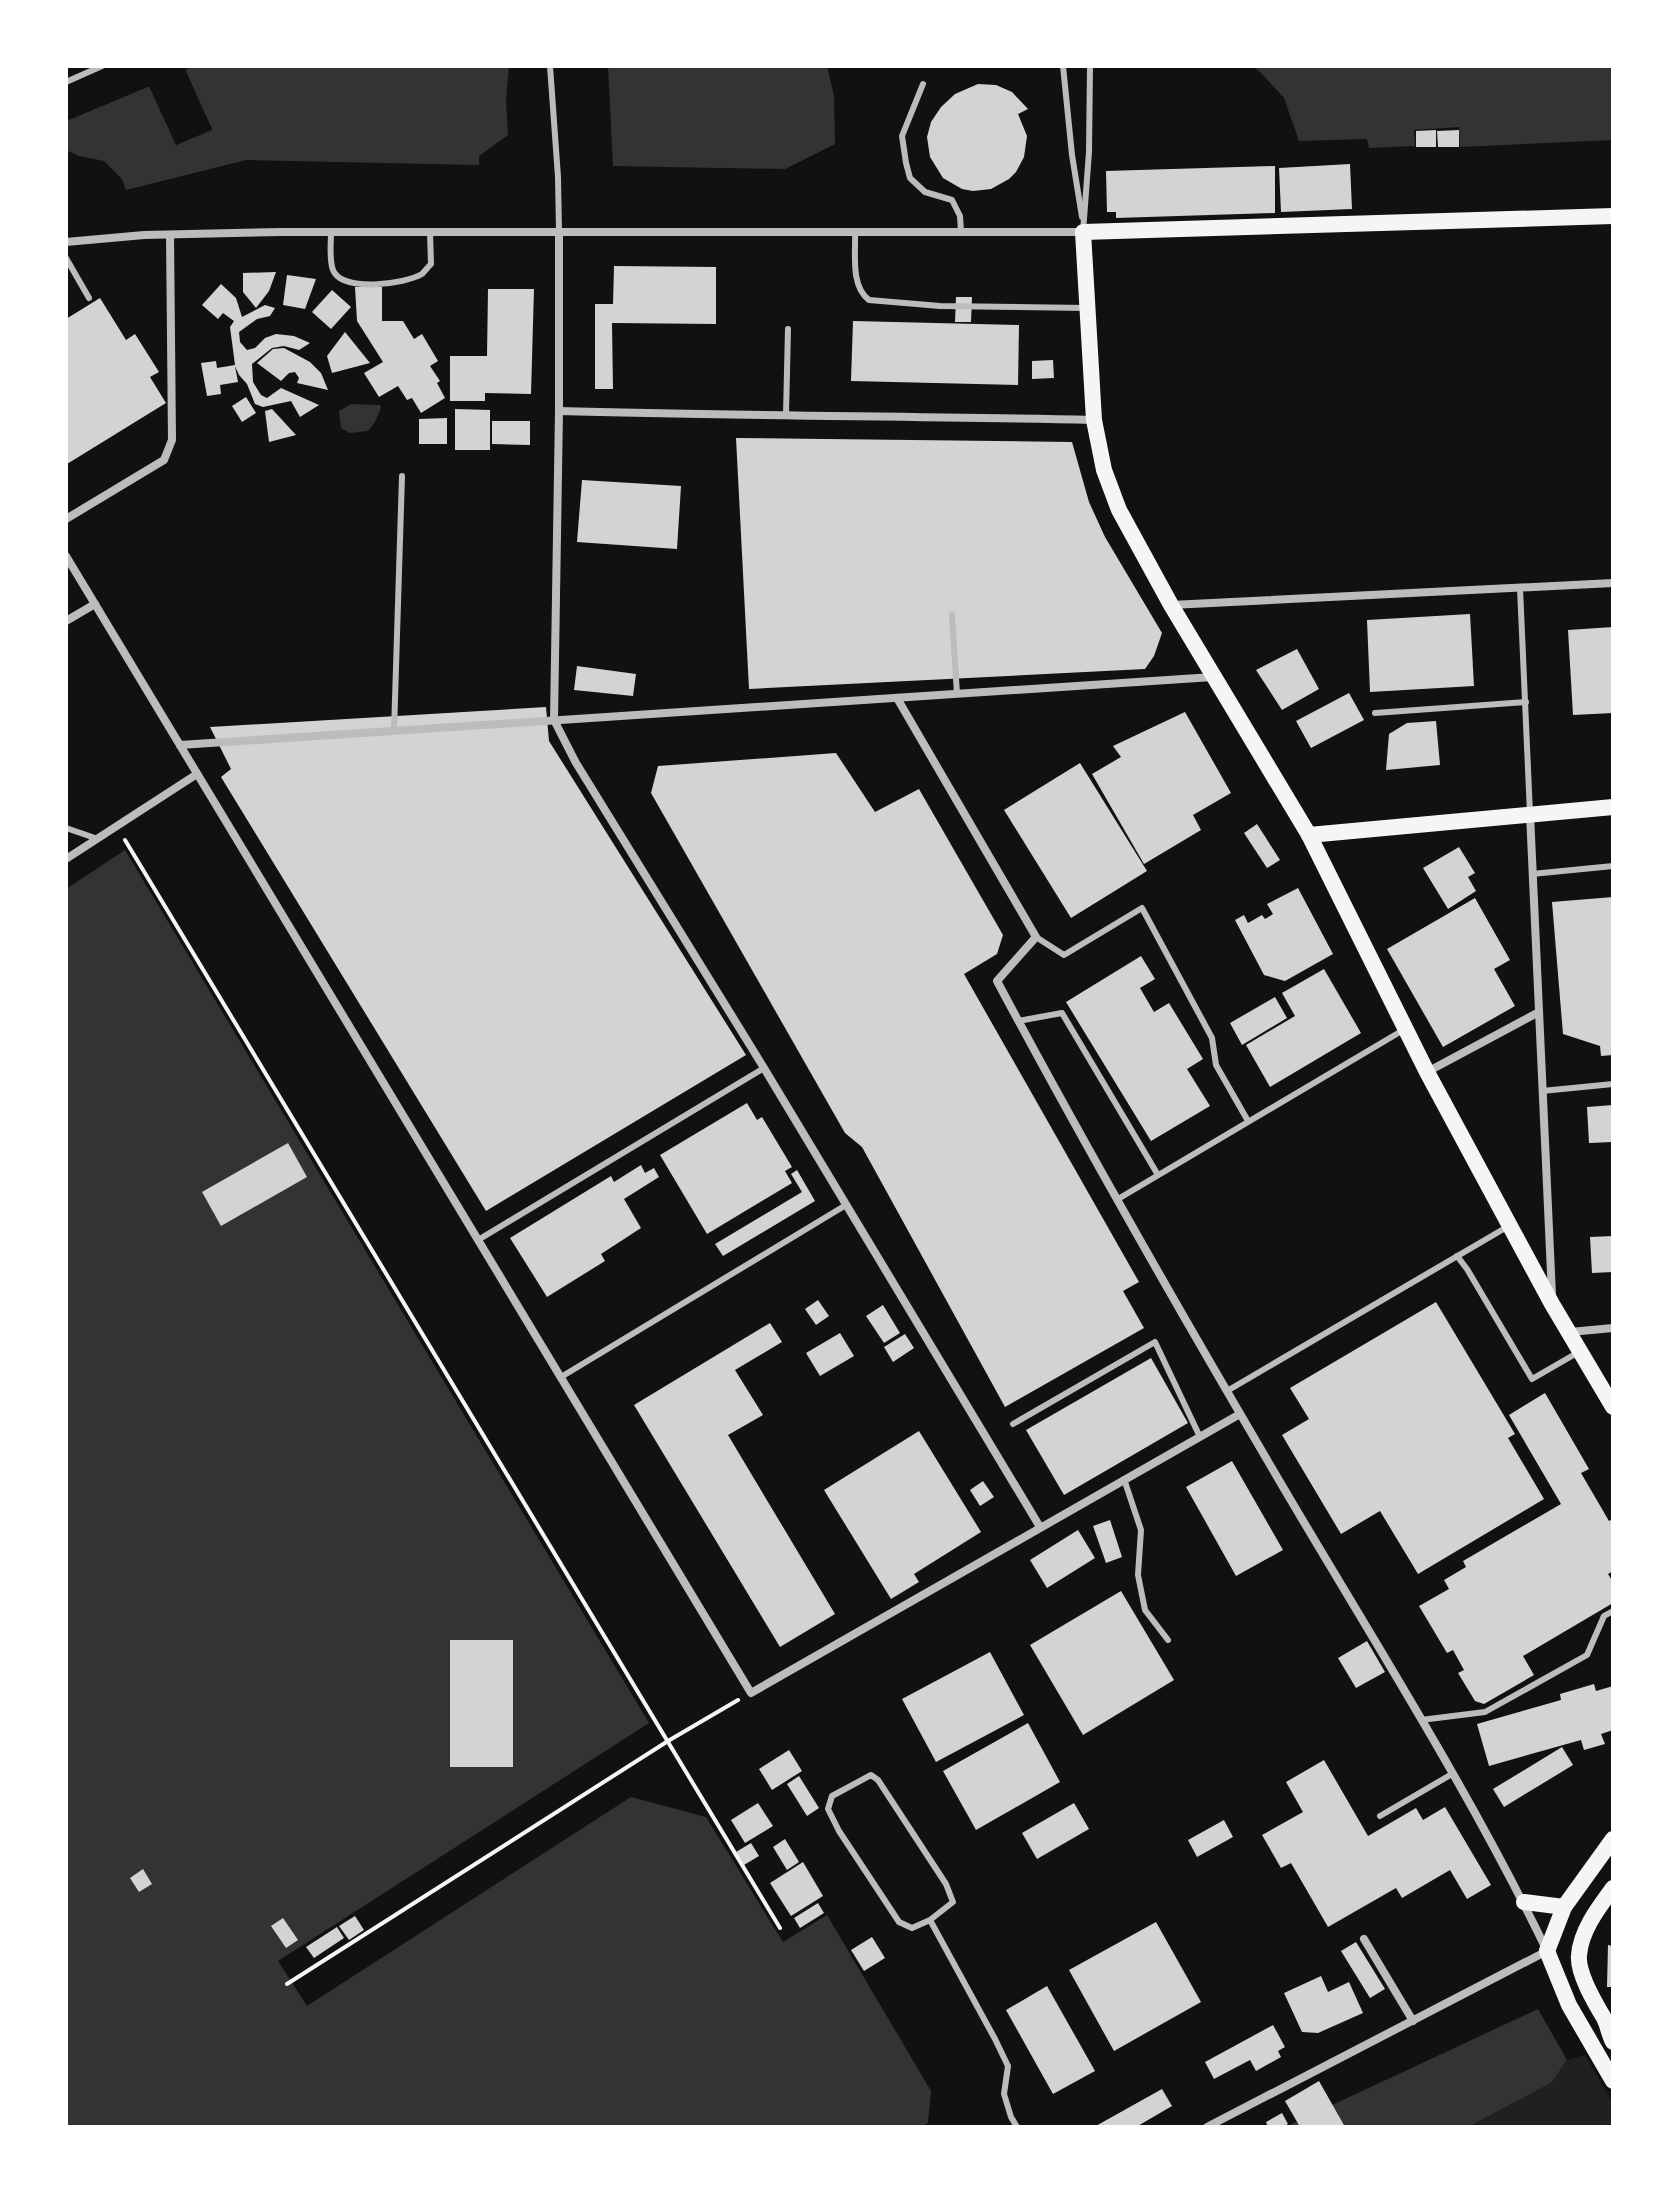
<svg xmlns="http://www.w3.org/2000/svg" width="1679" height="2193" font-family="Lato,sans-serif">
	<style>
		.green { fill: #202020 }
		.water { fill: #333 }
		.pier { fill: #111 }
		.building { fill: #d3d3d3 }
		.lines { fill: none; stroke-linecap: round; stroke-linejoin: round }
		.path { stroke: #f5f5f5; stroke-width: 4 }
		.service { stroke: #bcbcbc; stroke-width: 6 }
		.minor { stroke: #bcbcbc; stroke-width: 8 }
		.secondary { stroke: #f5f5f5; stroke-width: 16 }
	</style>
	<rect width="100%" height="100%" fill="#111"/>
	<!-- green -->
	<path class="green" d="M1585,2055L1613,2103V2127H1468L1551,2083L1567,2060Z"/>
	<!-- water -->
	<g class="water">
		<path d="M193,66H509L506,100L508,135L479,156V165L246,160L126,190L122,179L104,161L79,156L66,150V121L150,86L176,145L212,129L185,69Z"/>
		<path d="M608,66H827L834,96L835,144L785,169L613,166Z"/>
		<path d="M1253,66H1613V140L1460,147L1459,127L1414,130L1415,146L1369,148L1367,139L1299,141L1284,98L1262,74Z"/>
		<path d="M351,404L380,405L381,408L375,422L368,431L350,433L341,428L339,411Z"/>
		<path d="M125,850L649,1723L278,1961L307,2006L631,1797L706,1817L783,1942L827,1915L931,2091L928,2123L921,2127H66V889Z"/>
		<path d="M1538,2009L1567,2060L1551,2083L1468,2127H1285Z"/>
	</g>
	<!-- pier -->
	<path class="pier" d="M183,66H193L185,70L212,130L176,145L149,86L66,121V116L150,82L153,84L178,140L206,128L181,71Z"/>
	<!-- building -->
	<g class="building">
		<path d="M978,84L996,85L1012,92L1028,109L1018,114L1027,136L1024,157L1016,172L1009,179L991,189L973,191L962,189L943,178L930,157L927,137L931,122L941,107L955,94Z"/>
		<path d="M1436,130V147H1416V131Z"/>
		<path d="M1459,130V147H1438L1437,131Z"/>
		<path d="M1350,164L1352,209L1281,212L1279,168Z"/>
		<path d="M1275,166V213L1116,218V212H1107L1106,171Z"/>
		<path d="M614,266L716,267V324L612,323L613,389H595V304H613Z"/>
		<path d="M276,272L269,291L256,308L243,292V273Z"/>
		<path d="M287,275L316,279L305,309L283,305Z"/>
		<path d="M221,284L236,298L242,317L265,305L275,308L270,316L257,319L239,332L240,342L247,350L255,348L265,338L276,334L294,336L310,343L299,350L284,346L272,348L252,364L253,382L261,395L267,398L281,388L319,405L300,417L291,401L263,407L255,404L247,384L239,375L235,366L238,382L220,385L221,394L207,396L201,363L216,361L217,368L235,365L230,327L234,321L223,313L218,319L202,305Z"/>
		<path d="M355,287H382V321H403L414,339L422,334L438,361L430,366L440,381L437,383L445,398L421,413L412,398L407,400L398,386L379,397L364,373L383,362L357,321Z"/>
		<path d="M488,289H534L531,394L485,393V401H450V356H487Z"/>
		<path d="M332,290L351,307L331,329L312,312Z"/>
		<path d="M956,297H972L971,322H955Z"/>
		<path d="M100,298L126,340L135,334L159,372L150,377L166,403L67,464L66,319Z"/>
		<path d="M853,321L1019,325L1018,385L851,381Z"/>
		<path d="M345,332L370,363L332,373L327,356Z"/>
		<path d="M284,348L310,362L321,373L328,390L297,383L299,378L295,372L289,373L281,381L257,363L273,349Z"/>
		<path d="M1053,360L1054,378L1032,379V361Z"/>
		<path d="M246,397L256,413L242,422L232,406Z"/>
		<path d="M272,409L296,435L269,442L265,411Z"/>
		<path d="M455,409L490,410V450H455Z"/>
		<path d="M447,418V444H419V419Z"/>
		<path d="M492,421H530V445L492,444Z"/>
		<path d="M736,438L1072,442L1089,502L1105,537L1162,633L1154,656L1145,669L749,689Z"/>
		<path d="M582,480L681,486L677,549L577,542Z"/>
		<path d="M1470,614L1474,686L1370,692L1367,620Z"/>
		<path d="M1613,627V713L1573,715L1568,630Z"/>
		<path d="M1297,649L1319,689L1282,710L1256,670Z"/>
		<path d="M577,666L636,674L633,696L574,690Z"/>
		<path d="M1349,693L1364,720L1311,748L1296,721Z"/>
		<path d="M546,707L549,741L746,1055L486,1211L221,777L231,769L210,727Z"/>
		<path d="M1185,712L1231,793L1193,815L1201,830L1144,864L1092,774L1121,757L1113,746Z"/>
		<path d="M1436,721L1440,765L1386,770L1389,734L1407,723Z"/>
		<path d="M836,753L875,812L919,789L1003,935L997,954L964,974L1139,1282L1123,1291L1144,1328L1005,1407L862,1147L845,1133L651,793L658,766Z"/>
		<path d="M1080,763L1147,871L1071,918L1004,810Z"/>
		<path d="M1257,824L1280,860L1267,868L1244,833Z"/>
		<path d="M1459,847L1475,873L1468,877L1476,891L1448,909L1423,868Z"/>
		<path d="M1298,888L1333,954L1285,981L1264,975L1235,920L1244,915L1248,923L1262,915L1265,919L1273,914L1267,904Z"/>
		<path d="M1613,897V1055L1601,1056L1600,1046L1563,1034L1552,902Z"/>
		<path d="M1475,898L1510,960L1494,969L1515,1006L1443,1047L1387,949Z"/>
		<path d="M1141,956L1155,979L1140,988L1154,1012L1169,1003L1203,1059L1187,1069L1210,1106L1151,1141L1066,1002Z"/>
		<path d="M1324,969L1361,1033L1270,1087L1246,1045L1295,1016L1282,993Z"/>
		<path d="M1275,997L1287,1018L1242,1045L1230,1023Z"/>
		<path d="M747,1103L757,1120L762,1117L792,1167L785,1171L792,1183L707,1234L660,1155Z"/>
		<path d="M1613,1105V1142L1589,1143L1587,1107Z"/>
		<path d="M288,1143L307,1177L221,1226L202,1192Z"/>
		<path d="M641,1165L645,1173L654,1168L659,1177L624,1199L641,1228L601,1254L605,1261L547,1297L510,1238L611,1176L614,1182Z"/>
		<path d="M797,1170L815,1201L723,1256L715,1244L802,1192L791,1174Z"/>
		<path d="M1613,1236V1272L1592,1273L1590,1237Z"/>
		<path d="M818,1300L829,1316L816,1325L805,1309Z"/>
		<path d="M1436,1302L1515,1434L1508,1438L1544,1499L1418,1574L1380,1511L1341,1534L1282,1435L1309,1419L1290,1388Z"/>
		<path d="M883,1305L900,1333L884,1343L866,1316Z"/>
		<path d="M770,1323L782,1342L735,1370L763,1415L728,1435L835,1614L780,1647L634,1405Z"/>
		<path d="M840,1333L854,1356L820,1376L806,1353Z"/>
		<path d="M905,1334L914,1348L893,1362L884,1347Z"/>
		<path d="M1151,1358L1188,1423L1064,1495L1026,1430Z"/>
		<path d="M1545,1393L1589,1469L1581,1473L1609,1521L1613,1519V1571L1608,1574L1613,1582V1603L1523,1656L1534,1675L1484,1704L1475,1701L1458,1673L1464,1670L1453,1650L1447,1653L1419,1606L1449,1589L1444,1580L1466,1567L1463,1561L1561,1504L1509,1415Z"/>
		<path d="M919,1431L981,1532L914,1574L919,1582L891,1599L824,1490Z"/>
		<path d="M1232,1461L1283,1550L1236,1576L1186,1487Z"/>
		<path d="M983,1481L994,1497L980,1506L970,1490Z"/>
		<path d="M1110,1520L1122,1557L1106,1563L1093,1526Z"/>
		<path d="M1078,1530L1095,1558L1047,1588L1030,1560Z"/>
		<path d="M1121,1591L1174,1680L1083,1735L1030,1645Z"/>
		<rect x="450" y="1640" width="63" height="127"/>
		<path d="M1367,1641L1385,1672L1356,1688L1338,1658Z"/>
		<path d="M990,1652L1024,1715L936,1762L902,1699Z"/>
		<path d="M1594,1684L1596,1691L1613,1686V1730L1601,1734L1605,1744L1584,1750L1581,1740L1489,1766L1477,1724L1561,1700L1560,1694Z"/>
		<path d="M1028,1723L1060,1782L976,1830L943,1771Z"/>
		<path d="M1562,1747L1573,1765L1504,1807L1493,1789Z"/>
		<path d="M789,1750L802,1771L772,1790L759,1769Z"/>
		<path d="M1324,1760L1368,1836L1416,1808L1423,1820L1445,1807L1491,1885L1467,1899L1450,1870L1402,1898L1396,1888L1328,1927L1291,1863L1281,1868L1262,1835L1303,1812L1286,1782Z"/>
		<path d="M799,1776L819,1808L807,1816L787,1784Z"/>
		<path d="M758,1803L773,1826L745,1843L731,1820Z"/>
		<path d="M1074,1803L1089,1829L1037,1859L1022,1833Z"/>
		<path d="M1224,1820L1233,1837L1197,1857L1188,1840Z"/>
		<path d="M785,1839L799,1862L787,1870L773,1847Z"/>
		<path d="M751,1843L759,1856L744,1865L736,1852Z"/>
		<path d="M803,1862L823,1896L791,1916L770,1883Z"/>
		<path d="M143,1869L152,1884L139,1892L130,1878Z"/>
		<path d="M818,1903L824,1913L800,1928L794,1918Z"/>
		<path d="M355,1916L364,1930L349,1940L339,1926Z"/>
		<path d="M283,1918L298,1940L286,1948L271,1926Z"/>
		<path d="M1156,1922L1201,2002L1114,2051L1069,1970Z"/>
		<path d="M337,1927L344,1938L314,1958L306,1947Z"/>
		<path d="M872,1937L885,1958L864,1971L851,1950Z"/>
		<path d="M1356,1942L1385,1989L1370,1998L1341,1951Z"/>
		<path d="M1608,1945L1613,1946V1987H1607Z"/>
		<path d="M1321,1976L1328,1992L1349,1982L1363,2013L1318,2033L1302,2032L1284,1993Z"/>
		<path d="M1047,1986L1095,2071L1053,2094L1006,2010Z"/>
		<path d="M1273,2025L1285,2047L1278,2051L1281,2057L1256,2071L1250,2060L1214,2079L1205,2062Z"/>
		<path d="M1319,2081L1345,2127H1300L1285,2101Z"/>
		<path d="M1162,2089L1172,2106L1136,2127H1094Z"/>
		<path d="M1282,2113L1288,2124L1283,2127H1268L1266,2122Z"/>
	</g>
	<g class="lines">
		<!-- path -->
		<g class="path">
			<path d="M125,840L780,1928"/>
			<path d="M287,1984L668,1741L738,1700"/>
		</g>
		<!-- service -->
		<g class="service">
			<path d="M550,66L558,177L559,232"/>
			<path d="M1063,66L1072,155L1082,217"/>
			<path d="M66,82L102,66"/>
			<path d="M923,84L902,136L906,163L910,178L925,192L952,200L960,216L961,232"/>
			<path d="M855,231C856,253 850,286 869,300L940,306L1087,308"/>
			<path d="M331,232C331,243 329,260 333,270C342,293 405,284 422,274C424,272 429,266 431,264L430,232"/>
			<path d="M1083,232L1089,152L1090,66"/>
			<path d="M66,258L89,298"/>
			<path d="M786,414L788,329"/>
			<path d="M1520,588L1530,814"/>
			<path d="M952,615L957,694"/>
			<path d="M1375,713L1526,702"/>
			<path d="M394,731L402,476"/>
			<path d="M66,828L98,839"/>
			<path d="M1532,874L1613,866"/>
			<path d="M1036,937L1064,955L1142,908L1212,1038L1216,1065L1248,1121"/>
			<path d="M1018,1021L1062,1013L1158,1175"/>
			<path d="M1542,1091L1613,1084"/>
			<path d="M1118,1199L1405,1029"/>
			<path d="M478,1240L764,1068"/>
			<path d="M1457,1256L1467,1269L1532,1379L1577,1353"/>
			<path d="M561,1377L846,1205"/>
			<path d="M1227,1391L1507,1227"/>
			<path d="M1013,1424L1155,1342L1200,1437"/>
			<path d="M1124,1479L1141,1530L1138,1575L1145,1610L1168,1640"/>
			<path d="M1421,1720L1485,1712L1587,1655L1604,1616L1613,1611"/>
			<path d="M1380,1816L1452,1774"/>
			<path d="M930,1920L912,1928L899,1922L839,1831L828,1809L832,1796L871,1775L878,1780L946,1884L953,1902L930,1920L995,2039L1008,2066L1004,2094L1011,2117L1017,2127"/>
		</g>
		<!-- minor -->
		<g class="minor">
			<path d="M559,232V411L554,720L576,763L764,1068L1040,1527"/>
			<path d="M66,242L144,235L282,232H1083"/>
			<path d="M559,411C737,416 915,416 1093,420"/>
			<path d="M66,519L164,460L172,440L170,235"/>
			<path d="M66,556L751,1693L1240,1414"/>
			<path d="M1171,605L1613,583"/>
			<path d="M66,621L95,604"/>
			<path d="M897,698L1036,937L997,981C1093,1161 1195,1338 1299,1514C1384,1657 1474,1800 1547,1951L1207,2127"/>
			<path d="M180,745L1213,677"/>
			<path d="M1530,814L1552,1295"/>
			<path d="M66,859L197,774"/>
			<path d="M1427,1072L1539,1012"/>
			<path d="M1570,1332L1613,1328"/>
			<path d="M1364,1939L1413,2021"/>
		</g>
		<!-- secondary -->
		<g class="secondary">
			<path d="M1613,216L1083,232L1094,420L1104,470L1119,510L1171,605L1309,835L1427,1072L1552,1304L1613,1407"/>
			<path d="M1309,835L1613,807"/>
			<path d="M1613,1888C1599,1907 1581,1930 1579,1955C1577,1973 1595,2003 1604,2018C1608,2026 1609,2034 1613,2042"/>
			<path d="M1524,1902L1564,1907"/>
			<path d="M1547,1951L1569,2005L1613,2081"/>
			<path d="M1547,1951L1564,1907L1613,1839"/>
		</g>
	</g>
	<!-- border -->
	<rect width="1679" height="2193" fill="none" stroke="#ffffff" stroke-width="136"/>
</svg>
